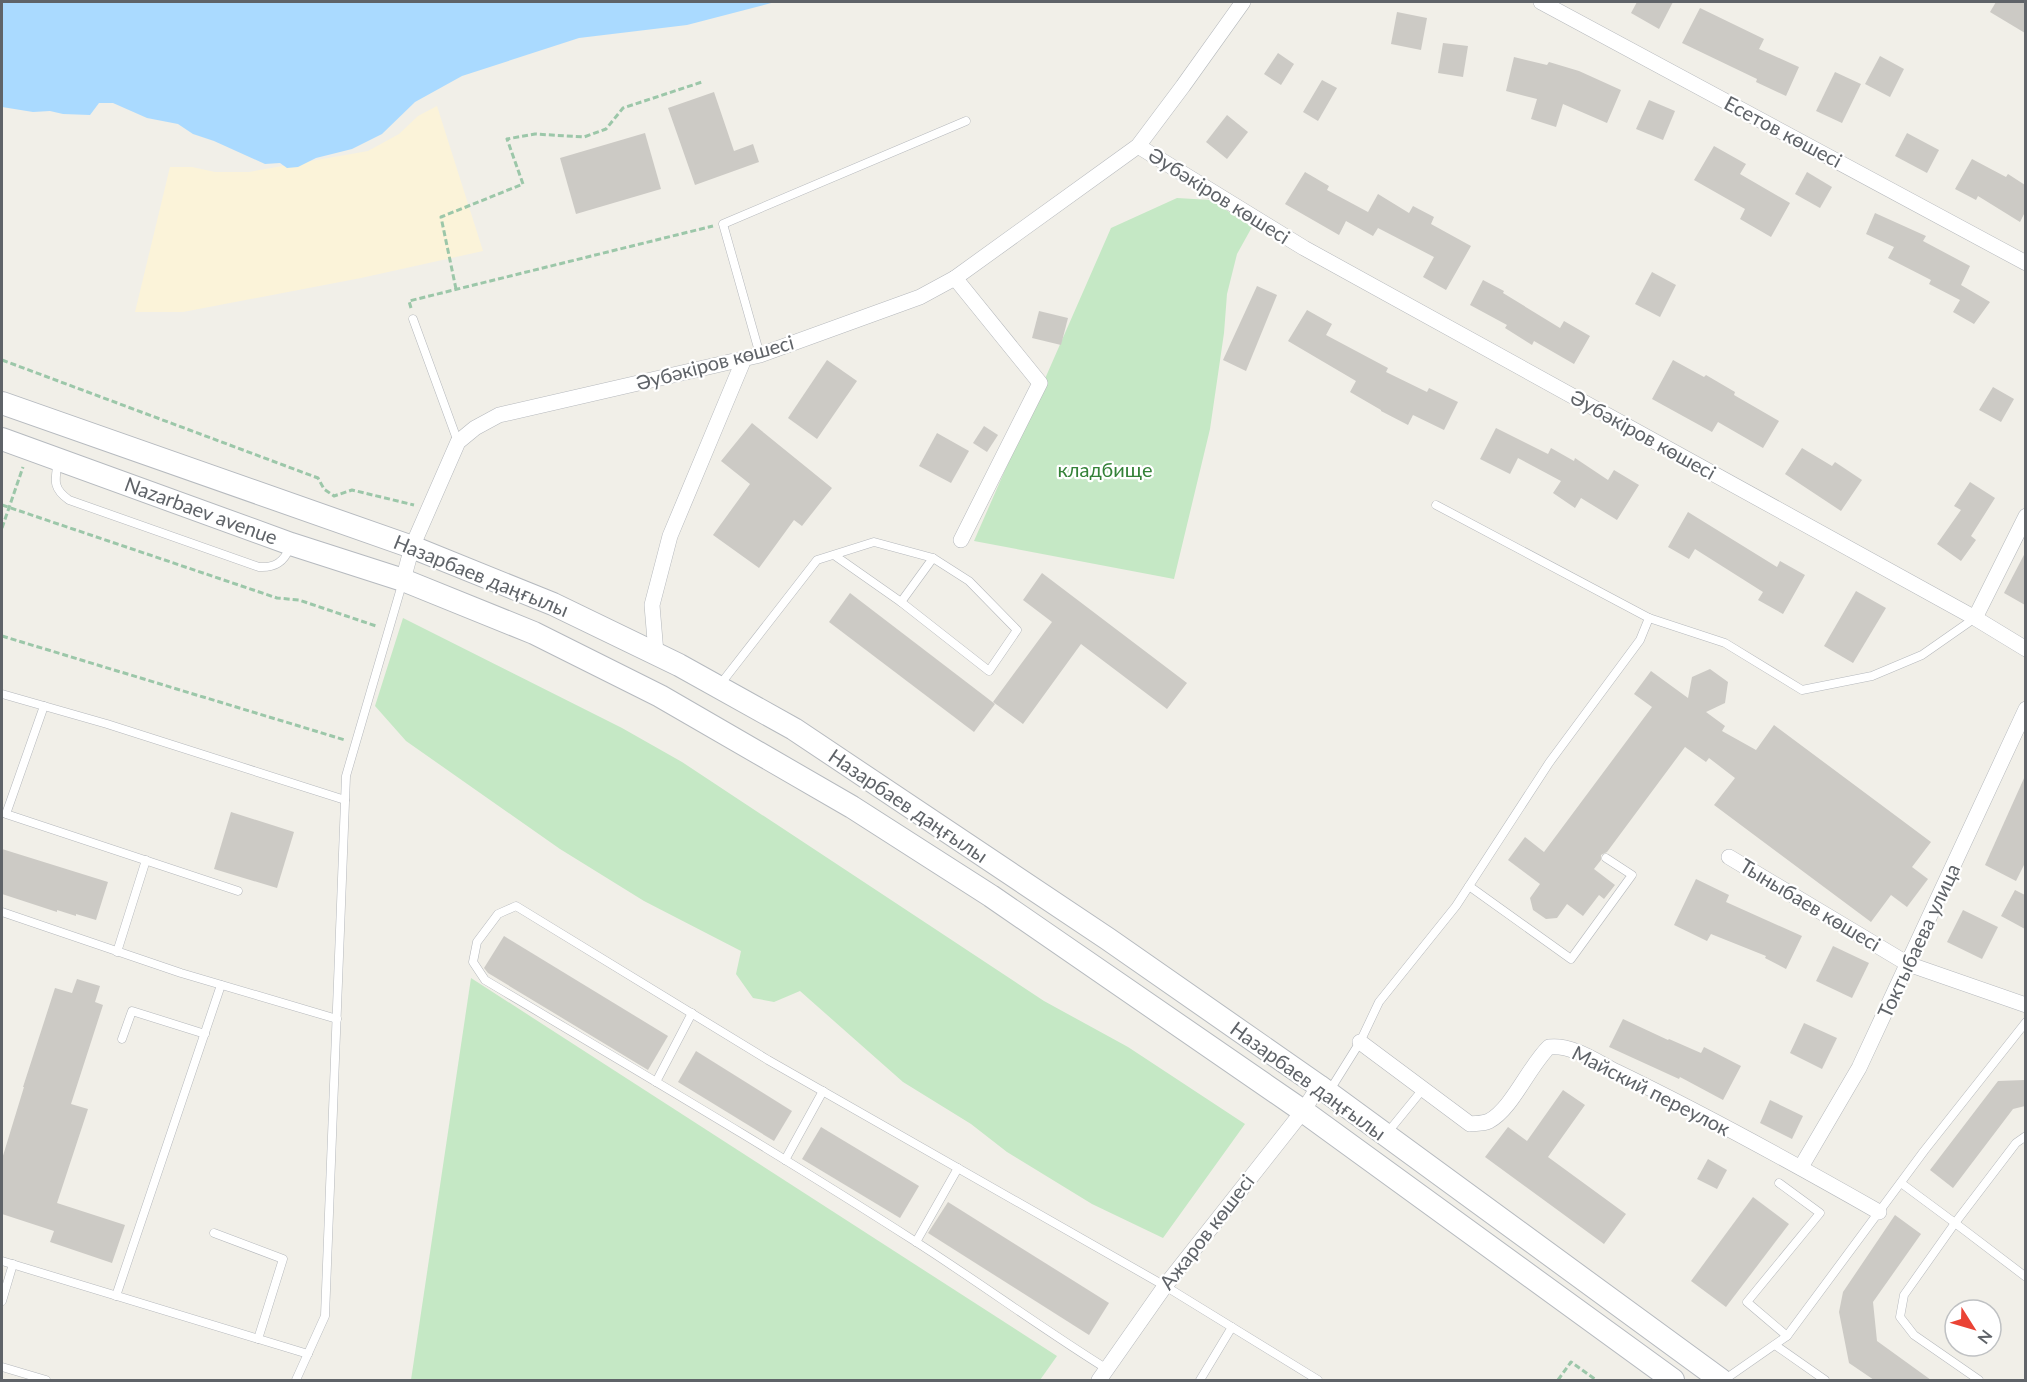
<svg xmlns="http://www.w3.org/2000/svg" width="2027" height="1382" font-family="Lato,sans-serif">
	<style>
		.green { fill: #c5e8c5 }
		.sand { fill: #fbf3d9 }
		.water { fill: #aadaff }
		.building { fill: #cccac5 }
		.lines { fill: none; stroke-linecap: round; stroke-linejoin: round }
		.lane-casing { stroke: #b5b8bc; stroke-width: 9 }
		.street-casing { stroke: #b5b8bc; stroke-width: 16 }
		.secondary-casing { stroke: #b6babf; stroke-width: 24 }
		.path { stroke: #9cc7a9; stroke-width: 3; stroke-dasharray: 6 3; stroke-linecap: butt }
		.lane { stroke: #fff; stroke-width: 8 }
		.street { stroke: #fff; stroke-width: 15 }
		.secondary { stroke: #fff; stroke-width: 22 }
		.labels { text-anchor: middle; stroke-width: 4.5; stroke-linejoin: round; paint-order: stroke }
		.street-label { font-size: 20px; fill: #5f6368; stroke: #fff }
		.park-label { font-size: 20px; fill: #348238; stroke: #fff }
	</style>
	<rect width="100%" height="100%" fill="#f1efe8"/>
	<!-- green -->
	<g class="green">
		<path d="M1177,198L1211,200L1252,227L1237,254L1227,294L1224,333L1210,429L1174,579L974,541L1111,228Z"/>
		<path d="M403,618L622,728L682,762L1044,1001L1128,1047L1245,1124L1163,1238L1092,1204L1007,1152L971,1124L903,1082L800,991L774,1002L753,998L736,974L741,951L644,901L560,849L406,741L375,706Z"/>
		<path d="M471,978L1057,1356L1040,1380H411Z"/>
	</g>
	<!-- sand -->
	<path class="sand" d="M437,106L483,251L361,278L183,312H135L170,167H192L215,172H249L368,151L399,134L418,116Z"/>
	<!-- water -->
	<path class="water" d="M2,2H775L687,25L579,38L462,76L415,102L382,134L352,149L316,158L298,167L287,168L280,163L265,164L214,141L193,134L178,124L147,118L113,103H99L90,115L63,114L50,111L33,112L2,107Z"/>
	<!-- building -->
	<g class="building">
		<path d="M1637,2H1673L1659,29L1631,13Z"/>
		<path d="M1996,2H2025V33L1990,12Z"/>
		<path d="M1700,8L1764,39L1759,49L1799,67L1786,96L1756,82L1757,79L1682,43Z"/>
		<path d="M1397,12L1427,18L1421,50L1391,44Z"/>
		<path d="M1443,43L1468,46L1463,77L1438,73Z"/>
		<path d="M1278,53L1294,64L1281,85L1264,74Z"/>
		<path d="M1880,56L1904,69L1890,97L1865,84Z"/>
		<path d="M1514,57L1547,65L1549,62L1579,71L1621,90L1607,123L1563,104L1556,127L1531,119L1537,99L1506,91Z"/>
		<path d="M1835,72L1861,84L1842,123L1816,111Z"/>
		<path d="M1322,80L1337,88L1318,121L1303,112Z"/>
		<path d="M714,92L734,151L753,144L759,162L695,185L668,108Z"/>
		<path d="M1649,100L1675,111L1663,140L1636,129Z"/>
		<path d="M1227,115L1248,132L1227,159L1206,142Z"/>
		<path d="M645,133L661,189L576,214L560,158Z"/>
		<path d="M1907,133L1939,150L1927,173L1895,156Z"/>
		<path d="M1714,146L1746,164L1740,174L1790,203L1771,237L1740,219L1745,209L1694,180Z"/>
		<path d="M1972,159L2006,177L2008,174L2025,185V212L2020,222L1978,196L1976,200L1955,189Z"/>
		<path d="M1305,172L1329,186L1327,190L1368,212L1378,194L1409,213L1413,206L1434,217L1431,224L1471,246L1446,290L1423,277L1434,257L1378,228L1373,236L1346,221L1339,235L1285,204Z"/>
		<path d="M1807,172L1832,187L1820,208L1795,194Z"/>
		<path d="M1875,213L1926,236L1923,241L1970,266L1961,285L1990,302L1974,324L1953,312L1960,300L1929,284L1931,280L1888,258L1894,247L1866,234Z"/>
		<path d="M1652,272L1676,285L1660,317L1635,304Z"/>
		<path d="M1483,280L1504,291L1503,293L1560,328L1564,321L1590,336L1574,364L1534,341L1532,345L1505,328L1507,325L1470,305Z"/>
		<path d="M1257,286L1277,295L1246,371L1223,360Z"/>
		<path d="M1307,310L1332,324L1326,335L1388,368L1386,372L1427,392L1429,388L1458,402L1444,430L1413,415L1408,425L1381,411V410L1350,392L1356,381L1288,341Z"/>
		<path d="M1039,311L1068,318L1061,345L1032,338Z"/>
		<path d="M827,360L857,381L817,439L788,418Z"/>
		<path d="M1673,360L1704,377L1706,375L1735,392L1734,395L1779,421L1763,448L1718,422L1712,432L1652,399Z"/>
		<path d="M1993,387L2014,399L2001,422L1979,410Z"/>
		<path d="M752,423L832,488L802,526L794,520L759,568L713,535L750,484L721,461Z"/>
		<path d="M984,426L998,435L987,452L973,443Z"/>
		<path d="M1496,428L1548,454L1551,448L1574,461L1575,458L1608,480L1614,470L1639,485L1617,520L1581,498L1575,508L1553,493L1561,481L1518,458L1510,474L1480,459Z"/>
		<path d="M937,433L969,451L951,483L919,466Z"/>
		<path d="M1802,448L1832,466L1835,462L1862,480L1841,511L1785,474Z"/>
		<path d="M1970,482L1995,498L1971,536L1976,540L1961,561L1937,544L1961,510L1954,506Z"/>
		<path d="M1688,512L1777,567L1780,561L1805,575L1783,614L1758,600L1763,592L1695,549L1689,559L1668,547Z"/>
		<path d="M2025,553V605L2004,593Z"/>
		<path d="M1042,573L1187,683L1167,709L1081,644L1023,724L993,702L1052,622L1023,600Z"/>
		<path d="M1856,591L1886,608L1853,663L1824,646Z"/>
		<path d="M850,593L995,704L974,732L829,622Z"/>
		<path d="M1710,669L1728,682L1725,703L1706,712L1725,726L1722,731L1756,750L1774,725L1931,842L1912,867L1928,879L1907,907L1891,895L1871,922L1714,805L1735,778L1709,758L1706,762L1685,747L1607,852L1601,855V860L1594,869L1615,885L1604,899L1599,895L1583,916L1567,904L1557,918L1546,919L1533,910L1530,898L1540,884L1508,860L1525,837L1544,852L1652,707L1634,694L1651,671L1688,698L1692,677Z"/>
		<path d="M2025,776V863L2016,881L1985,865Z"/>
		<path d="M231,812L294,832L277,888L214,869Z"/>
		<path d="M2,849L108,882L96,920L76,914V916L57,910V912L2,894Z"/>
		<path d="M1696,879L1729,895L1726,902L1802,936L1786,969L1765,958L1766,956L1711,934L1707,941L1674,925Z"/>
		<path d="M2015,890L2025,895V929L2001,916Z"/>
		<path d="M1963,910L1998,927L1982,959L1947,942Z"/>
		<path d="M504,936L668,1036L648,1070L488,973L484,968Z"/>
		<path d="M1833,946L1869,963L1852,998L1816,981Z"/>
		<path d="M77,979L100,986L95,1002L103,1005L71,1104L88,1109L57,1203L125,1225L112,1263L50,1242L54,1231L2,1214V1159L24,1087H23L55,988L72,993Z"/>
		<path d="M1623,1019L1668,1040L1669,1039L1701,1053L1704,1047L1741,1066L1723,1100L1680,1077L1679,1079L1609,1047Z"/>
		<path d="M1804,1023L1837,1038L1822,1069L1790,1053Z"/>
		<path d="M696,1051L792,1111L774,1141L678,1082Z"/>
		<path d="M2025,1080V1106L2013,1109L1953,1188L1930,1170L1998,1081Z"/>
		<path d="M1563,1090L1585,1105L1548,1157L1626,1214L1604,1244L1485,1157L1508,1127L1527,1141Z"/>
		<path d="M1770,1100L1803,1116L1792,1139L1760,1123Z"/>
		<path d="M821,1127L919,1186L900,1218L802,1159Z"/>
		<path d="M1708,1159L1727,1170L1717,1189L1697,1179Z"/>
		<path d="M1753,1197L1789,1224L1726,1307L1691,1281Z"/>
		<path d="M948,1202L1109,1303L1089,1335L928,1233Z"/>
		<path d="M1895,1215L1921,1234L1873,1302L1877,1341L1931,1380H1874L1849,1363L1839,1312L1843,1292Z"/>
	</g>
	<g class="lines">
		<!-- lane casing -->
		<g class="lane-casing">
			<g id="lane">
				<path d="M413,319L458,442"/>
				<path d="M760,355L723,224L966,121"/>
				<path d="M58,461C55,480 52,488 69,500L259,567C275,568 284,562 290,547"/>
				<path d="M1436,505L1649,618L1725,643L1802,690L1872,676L1922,655L1975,618"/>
				<path d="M901,602L933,558"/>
				<path d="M719,686L817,560L874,542L933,558L969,581L1017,630L989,671L901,602L834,555"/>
				<path d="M2,694L107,724L345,800"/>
				<path d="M44,706L6,814L238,891"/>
				<path d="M1469,886L1571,959L1632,875L1606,858"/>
				<path d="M2,912L181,973L337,1019"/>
				<path d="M117,952L146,860"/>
				<path d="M122,1039L132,1011L205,1034"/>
				<path d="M656,1082L692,1013"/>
				<path d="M1330,1090L1360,1042L1379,1002L1456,906L1549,763L1640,640L1649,618"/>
				<path d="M1388,1132L1423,1089"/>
				<path d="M785,1160L823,1091"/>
				<path d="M1779,1183L1820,1213L1747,1302L1787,1336"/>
				<path d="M1901,1183L1955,1223L2016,1143L2026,1136"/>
				<path d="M214,1233L283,1259L258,1339"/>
				<path d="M916,1242L958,1168"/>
				<path d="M2,1261L308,1354"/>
				<path d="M116,1296L221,985"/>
				<path d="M2,1301L13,1264"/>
				<path d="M1775,1345L1825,1380"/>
				<path d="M2,1367L46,1380"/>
				<path d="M1107,1369C1041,1328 979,1282 913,1240C773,1150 629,1066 485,980L473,962L477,942L498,914L516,906L768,1060L1165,1286L1318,1380"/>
				<path d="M296,1380L325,1316L346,776L403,581"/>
				<path d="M1200,1380L1232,1327"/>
				<path d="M1724,1380L1787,1336L1924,1151L2026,1022"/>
				<path d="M1979,1380L1914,1335L1900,1317L1904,1295L1955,1223L2026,1277"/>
			</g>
		</g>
		<!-- street casing -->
		<g class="street-casing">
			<g id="street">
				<path d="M1541,2L2026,263"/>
				<path d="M1138,146L1304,248L1975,618L2026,649"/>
				<path d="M955,278L1040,383L961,540"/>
				<path d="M403,580L412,547L458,442L475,428L499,415L760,355L920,297L955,278L1138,146L1183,86L1243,2"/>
				<path d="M1975,618L2026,516"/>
				<path d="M656,653L652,605L670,536L744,359"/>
				<path d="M1729,857L1908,964L2026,1005"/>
				<path d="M1360,1042L1470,1124C1475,1123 1483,1124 1489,1121C1512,1109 1529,1066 1549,1047C1572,1044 1597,1062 1617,1072C1706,1115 1793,1163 1879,1212"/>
				<path d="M1801,1167L1859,1068L2026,709"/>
				<path d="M1099,1380L1165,1286L1303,1111L1319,1086"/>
			</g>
		</g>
		<!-- secondary casing -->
		<g class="secondary-casing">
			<g id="secondary">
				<path d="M2,403L412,547L553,604L679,665L794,729L1108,939L1319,1086L1721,1380"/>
				<path d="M2,439L291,544L403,580L534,633L660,696L852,807L991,896L1303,1111L1673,1380"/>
			</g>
		</g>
		<!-- path -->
		<g class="path">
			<path d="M456,289L441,217L523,184L507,139L535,134L584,137L606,129L623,108L702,82"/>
			<path d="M411,308L409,301L713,226"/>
			<path d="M2,360L318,478L324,489L334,496L352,490L414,505"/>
			<path d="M2,505L277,598L299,600L376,626"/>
			<path d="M2,528L23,467"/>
			<path d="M2,636L345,740"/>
			<path d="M1558,1380L1571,1362L1596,1380"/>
		</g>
		<!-- lane -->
		<use href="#lane" class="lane"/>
		<!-- street -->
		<use href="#street" class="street"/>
		<!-- secondary -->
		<use href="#secondary" class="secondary"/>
	</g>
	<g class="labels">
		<!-- street labels -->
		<g class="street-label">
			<text transform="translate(1783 132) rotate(28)" y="7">Есетов көшесі</text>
			<text transform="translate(1219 196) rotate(32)" y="7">Әубәкіров көшесі</text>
			<text transform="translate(715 363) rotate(-15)" y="7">Әубәкіров көшесі</text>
			<text transform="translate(1643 435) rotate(29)" y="7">Әубәкіров көшесі</text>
			<text transform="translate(201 511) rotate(20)" y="7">Nazarbaev avenue</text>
			<text transform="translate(481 576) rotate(22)" y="7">Назарбаев даңғылы</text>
			<text transform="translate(908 806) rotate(34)" y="7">Назарбаев даңғылы</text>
			<text transform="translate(1810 905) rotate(31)" y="7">Тыныбаев көшесі</text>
			<text transform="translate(1919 941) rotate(-65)" y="7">Токтыбаева улица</text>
			<text transform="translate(1308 1081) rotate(36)" y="7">Назарбаев даңғылы</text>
			<text transform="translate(1651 1091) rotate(27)" y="7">Майский переулок</text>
			<text transform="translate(1207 1232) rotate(-52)" y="7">Ажаров көшесі</text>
		</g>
		<!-- park labels -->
		<g class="park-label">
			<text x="1105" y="477">кладбище</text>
		</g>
	</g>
	<!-- border -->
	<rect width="2027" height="1382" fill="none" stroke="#5f6368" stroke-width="6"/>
	<!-- north arrow -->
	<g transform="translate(1973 1328) rotate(127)"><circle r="28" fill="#ffffff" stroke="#bfc1c3" stroke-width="1.5"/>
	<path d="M0-4.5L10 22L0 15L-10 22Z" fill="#ea4335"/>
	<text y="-9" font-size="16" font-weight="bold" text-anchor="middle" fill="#5f6368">N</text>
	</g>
</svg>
